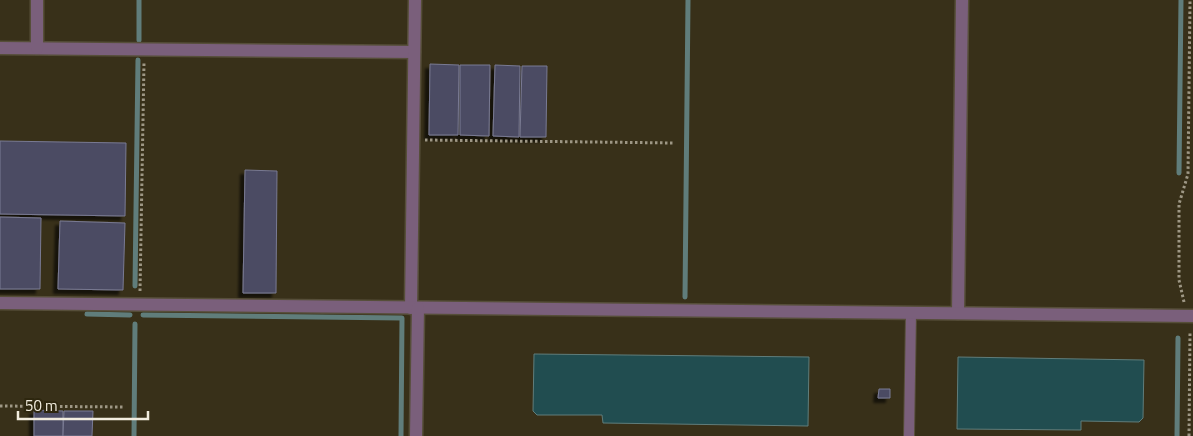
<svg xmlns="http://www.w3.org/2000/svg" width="1193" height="436" font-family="'Titillium Web',sans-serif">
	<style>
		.water { fill: #214d50; stroke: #607d7b }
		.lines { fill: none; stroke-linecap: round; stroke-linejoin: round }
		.stream { stroke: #607d7b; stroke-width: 5 }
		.building { fill: #4c4c63; stroke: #797a93; filter: url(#shadow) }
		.service-casing { stroke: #564e39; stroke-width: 12 }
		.minor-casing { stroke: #564e39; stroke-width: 15 }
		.tertiary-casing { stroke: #564e39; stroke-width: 15 }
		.path { stroke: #9e9785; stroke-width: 3; stroke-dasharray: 2.5 2.5; stroke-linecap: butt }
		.service { stroke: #7a5f7b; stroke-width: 10 }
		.minor { stroke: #7a5f7b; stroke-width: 12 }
		.tertiary { stroke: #7a5f7b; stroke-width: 12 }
	</style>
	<defs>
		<filter id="shadow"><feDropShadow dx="-4.5" dy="4.5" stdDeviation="1" flood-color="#0009"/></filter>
	</defs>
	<rect width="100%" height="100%" fill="#383019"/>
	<!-- water -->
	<g class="water">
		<path d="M534,354L809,357L808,426L603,423L602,415H537L533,411Z"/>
		<path d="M958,357L1144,360L1143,418L1139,422L1081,421V430L957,429Z"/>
	</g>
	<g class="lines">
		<!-- stream -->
		<g class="stream">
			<path d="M139,40V0"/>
			<path d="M1179,173L1181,0"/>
			<path d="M135,286L138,60"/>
			<path d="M685,297L688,0"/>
			<path d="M87,314L130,315"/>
			<path d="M143,315L402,318L401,436"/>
			<path d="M134,436L135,324"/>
			<path d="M1177,436L1178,338"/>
		</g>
	</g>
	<!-- building -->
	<g class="building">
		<path d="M430,64L459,65L458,135H429Z"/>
		<path d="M460,65H490L489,136L460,135Z"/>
		<path d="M495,65L520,66L519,137L493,136Z"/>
		<path d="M522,66H547L546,137H520Z"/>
		<path d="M0,141L126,143L125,216L0,214Z"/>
		<path d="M245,170L277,171L276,293H243Z"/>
		<path d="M0,217L41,218L40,289H0Z"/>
		<path d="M60,221L125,223L123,290L58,289Z"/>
		<path d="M879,389H890V398H878Z"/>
		<path d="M34,410L63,411V436H34Z"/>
		<path d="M64,411H93L92,436H63Z"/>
	</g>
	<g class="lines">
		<!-- service casing -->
		<g class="service-casing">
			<path id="service" d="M909,436L911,313"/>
		</g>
		<!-- minor casing -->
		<g class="minor-casing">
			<g id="minor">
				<path d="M0,48L414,52"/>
				<path d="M37,48V0"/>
				<path d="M411,308L415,0"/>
				<path d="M958,313L962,0"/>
			</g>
		</g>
		<!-- tertiary casing -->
		<g class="tertiary-casing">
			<g id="tertiary">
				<path d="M0,303L1193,316"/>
				<path d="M416,436L418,308"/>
			</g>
		</g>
		<!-- path -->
		<g class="path">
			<path d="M425,140L675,143"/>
			<path d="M140,291L144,62"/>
			<path d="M1184,302L1179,280V204L1188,174L1190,0"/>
			<path d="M0,406L124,407"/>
			<path d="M1189,436L1190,332"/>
		</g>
		<!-- service -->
		<use href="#service" class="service"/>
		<!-- minor -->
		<use href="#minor" class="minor"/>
		<!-- tertiary -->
		<use href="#tertiary" class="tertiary"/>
	</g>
	<!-- scale -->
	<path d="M18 411v8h130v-8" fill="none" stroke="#f2eddf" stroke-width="2.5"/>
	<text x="25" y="411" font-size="15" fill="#f2eddf" stroke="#2e270f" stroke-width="4" paint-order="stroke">50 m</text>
</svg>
